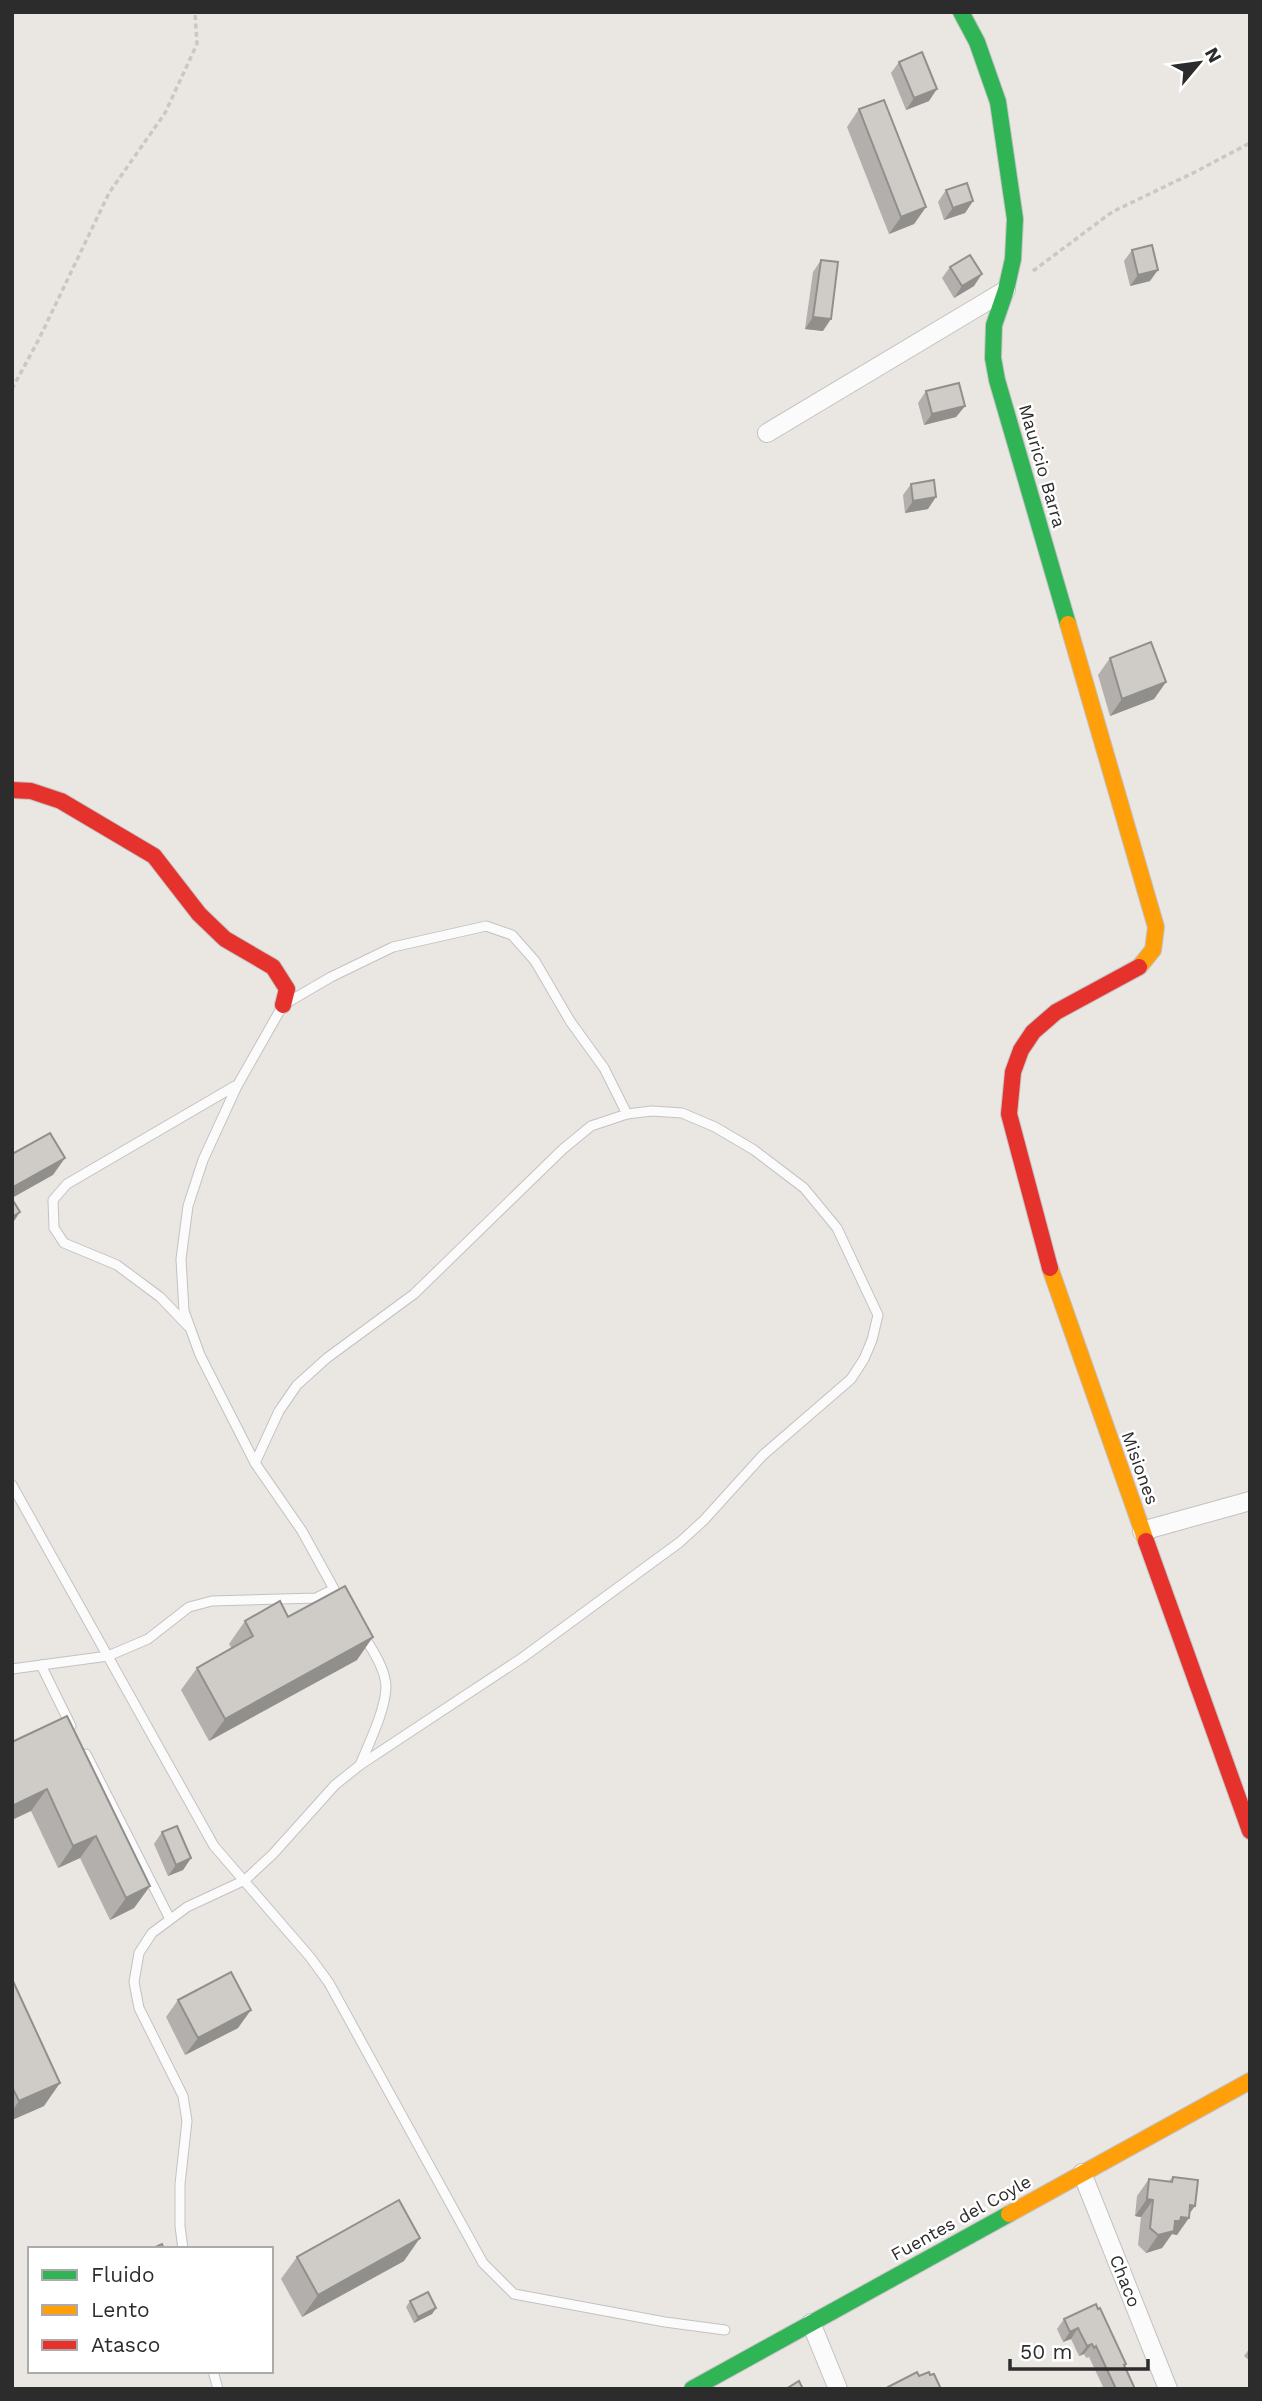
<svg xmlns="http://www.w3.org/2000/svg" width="1262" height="2401" font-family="'Work Sans',sans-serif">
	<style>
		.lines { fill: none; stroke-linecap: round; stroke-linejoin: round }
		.lane-casing { stroke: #c3c2c3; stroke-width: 11 }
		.street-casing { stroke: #c3c2c3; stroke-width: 20 }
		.fast-casing { stroke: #c3c2c3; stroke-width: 18 }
		.slow-casing { stroke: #c3c2c3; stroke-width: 18 }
		.jam-casing { stroke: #c3c2c3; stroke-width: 18 }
		.path { stroke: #c8c8c7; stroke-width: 3.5; stroke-dasharray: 5 3.5; stroke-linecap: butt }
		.lane { stroke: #fcfbfb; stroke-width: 9 }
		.street { stroke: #fcfbfb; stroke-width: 18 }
		.fast { stroke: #30b455; stroke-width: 16 }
		.slow { stroke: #ff9f0a; stroke-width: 16 }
		.jam { stroke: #e5322d; stroke-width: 16 }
		.wall { fill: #b2afac }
		.shaded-wall { fill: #918f8c }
		.building { fill: #cfccc8; stroke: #918f8c; stroke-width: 2 }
		.labels { text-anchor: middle; stroke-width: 5; stroke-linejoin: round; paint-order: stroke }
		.street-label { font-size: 18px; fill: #2c2c2c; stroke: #fff }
	</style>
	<rect width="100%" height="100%" fill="#eae6e2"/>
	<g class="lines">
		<!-- lane casing -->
		<g class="lane-casing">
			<g id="lane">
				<path d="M188,1326L160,1297L117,1265L64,1243L54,1228L53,1200L67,1184L235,1086"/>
				<path d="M12,1485L214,1846L310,1957L329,1983L483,2263L514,2294L665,2322L725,2330"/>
				<path d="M41,1665L71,1726"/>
				<path d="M12,1669L108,1656L148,1639L189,1607L212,1601L316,1598L334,1589L302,1531L255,1463L200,1355L184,1311L181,1259L188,1206L203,1160L237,1086L283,1005L331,977L393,947L486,926L512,935L535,961L570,1021L604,1068L627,1114"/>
				<path d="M86,1754L170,1919"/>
				<path d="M360,1765C369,1743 386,1709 386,1686C385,1668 372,1649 363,1635"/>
				<path d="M183,2249L180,2226V2184L187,2121L183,2096L139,2008L134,1982L139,1953L152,1933L187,1907L245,1880L273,1854L335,1785L360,1765L522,1658L680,1542L704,1520L763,1455L851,1379L864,1359L872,1340L878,1315L837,1228L804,1188L754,1150L715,1127L682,1113L652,1111L627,1114L591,1126L563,1149L414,1294L327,1358L297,1385L279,1411L255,1463"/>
				<path d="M213,2371L218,2389"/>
			</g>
		</g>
		<!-- street casing -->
		<g class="street-casing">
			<g id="street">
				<path d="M767,433L1006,290"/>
				<path d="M1142,1531L1250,1501"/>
				<path d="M1082,2173L1168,2389"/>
				<path d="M811,2323L838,2389"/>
			</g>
		</g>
		<!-- fast casing -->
		<g class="fast-casing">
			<g id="fast">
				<path d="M961,12L977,42L998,102L1015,219L1013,259L1006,290L994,325L993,358L997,380L1068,624"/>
				<path d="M692,2389L1009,2214"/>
			</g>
		</g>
		<!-- slow casing -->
		<g class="slow-casing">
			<g id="slow">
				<path d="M1068,624L1156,927L1153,950L1139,967"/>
				<path d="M1050,1268L1146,1541"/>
				<path d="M1009,2214L1250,2081"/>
			</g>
		</g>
		<!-- jam casing -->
		<g class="jam-casing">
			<g id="jam">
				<path d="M12,790L31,791L61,801L154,856L199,914L225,939L273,967L287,989L283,1005"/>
				<path d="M1050,1268L1009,1114L1013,1072L1021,1050L1033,1032L1056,1012L1139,967"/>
				<path d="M1146,1541L1250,1831"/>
			</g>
		</g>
		<!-- path -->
		<g class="path">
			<path d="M1033,271L1112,212L1195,172L1250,143"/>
			<path d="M12,389L39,339L109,193L165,113L197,44L195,12"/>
		</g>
		<!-- lane -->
		<use href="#lane" class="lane"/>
		<!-- street -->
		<use href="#street" class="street"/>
		<!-- fast -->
		<use href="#fast" class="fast"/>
		<!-- slow -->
		<use href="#slow" class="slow"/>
		<!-- jam -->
		<use href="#jam" class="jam"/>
	</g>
	<!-- wall -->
	<g class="wall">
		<path d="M899,62L929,101L906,110L891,73Z"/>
		<path d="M859,109L926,207L914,224L889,234L847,127Z"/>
		<path d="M946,190L973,201L965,213L944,220L938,202Z"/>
		<path d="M1132,250L1150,281L1130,286L1124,261Z"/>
		<path d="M821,260L823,331L805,329L813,272Z"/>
		<path d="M950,267L974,286L954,298L942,278Z"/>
		<path d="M926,391L965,406L956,417L924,425L918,403Z"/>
		<path d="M911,484L928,509L905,513L903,495Z"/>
		<path d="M1110,658L1166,682L1154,699L1110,716L1098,675Z"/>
		<path d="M288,1617L357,1660L209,1741L181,1690L197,1668L232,1649L229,1644L245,1621Z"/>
		<path d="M12,1742L150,1886L134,1908L110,1920L80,1858L58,1868L31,1811Z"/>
		<path d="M162,1832L191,1858L183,1870L168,1876L154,1844Z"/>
		<path d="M12,1979L44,2106L12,2120Z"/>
		<path d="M178,2000L238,2028L185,2055L166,2017Z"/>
		<path d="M1173,2177L1189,2214L1177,2235L1172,2234L1162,2248L1146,2253L1138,2245L1141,2217L1135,2216L1137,2196L1149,2179L1169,2181Z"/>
		<path d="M297,2257L404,2261L302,2317L281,2279Z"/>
		<path d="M410,2301L436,2308L432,2314L414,2323L406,2307Z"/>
		<path d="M1064,2319L1126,2364L1124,2367L1135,2389H1104L1089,2357L1086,2358L1084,2354L1079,2356L1071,2339L1063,2342L1057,2329Z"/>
		<path d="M1250,2348V2361L1244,2356Z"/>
	</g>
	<!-- shaded-wall -->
	<g class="shaded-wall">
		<path d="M937,89L929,101L906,110L914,98Z"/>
		<path d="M973,201L965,213L944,220L953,208Z"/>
		<path d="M926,207L914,224L889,234L901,217Z"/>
		<path d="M1158,270L1150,281L1130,286L1138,275Z"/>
		<path d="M982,274L974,286L954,298L962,286Z"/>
		<path d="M813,317L831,319L823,331L805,329Z"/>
		<path d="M965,406L956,417L924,425L932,414Z"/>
		<path d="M936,497L928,509L905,513L913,501Z"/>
		<path d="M1166,682L1154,699L1110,716L1122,699Z"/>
		<path d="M65,1158L53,1175L12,1198V1189L13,1187Z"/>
		<path d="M20,1212L12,1224V1217Z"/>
		<path d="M373,1637L357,1660L209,1741L225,1719Z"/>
		<path d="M47,1789L31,1811L12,1820V1806Z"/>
		<path d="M96,1836L80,1858L58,1868L73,1846Z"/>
		<path d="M191,1858L183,1870L168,1876L176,1865Z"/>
		<path d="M150,1886L134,1908L110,1920L126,1898Z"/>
		<path d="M251,2010L238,2028L185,2055L198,2038Z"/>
		<path d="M60,2083L44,2106L12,2120V2111L19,2101Z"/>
		<path d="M1147,2199L1153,2200L1141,2217L1135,2216Z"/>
		<path d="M1190,2205L1195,2206L1187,2217L1189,2218L1177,2235L1172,2234L1162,2248L1146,2253L1158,2235L1175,2221Z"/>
		<path d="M420,2238L404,2261L302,2317L318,2295Z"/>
		<path d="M436,2308L432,2314L414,2323L418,2317Z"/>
		<path d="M1078,2328L1071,2339L1063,2342L1070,2332Z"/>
		<path d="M1092,2344L1084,2354L1079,2356L1087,2346Z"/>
	</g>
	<!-- building -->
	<g class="building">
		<path d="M922,52L937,89L914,98L899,62Z"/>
		<path d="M884,100L926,207L901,217L859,109Z"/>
		<path d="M967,183L973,201L953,208L946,190Z"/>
		<path d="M1152,245L1158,270L1138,275L1132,250Z"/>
		<path d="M970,255L982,274L962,286L950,267Z"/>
		<path d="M821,260L838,262L831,319L813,317Z"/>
		<path d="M959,383L965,406L932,414L926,391Z"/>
		<path d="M934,480L936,497L913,501L911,484Z"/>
		<path d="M1151,642L1166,682L1122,699L1110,658Z"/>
		<path d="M50,1133L65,1158L13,1187L12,1185V1154Z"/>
		<path d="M12,1199L20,1212L12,1217Z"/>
		<path d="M345,1586L373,1637L225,1719L197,1668L253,1636L245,1621L280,1601L288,1617Z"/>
		<path d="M67,1716L150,1886L126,1898L96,1836L73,1846L47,1789L12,1806V1742Z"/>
		<path d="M177,1826L191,1858L176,1865L162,1832Z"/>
		<path d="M231,1972L251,2010L198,2038L178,2000Z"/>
		<path d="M12,1979L60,2083L19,2101L12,2087Z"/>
		<path d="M1173,2177L1198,2180L1195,2206L1190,2205L1189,2218L1181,2217L1180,2221H1175L1174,2231L1158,2235L1150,2228L1153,2200L1147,2199L1149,2179L1172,2182Z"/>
		<path d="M399,2200L420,2238L318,2295L297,2257Z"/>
		<path d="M162,2244L164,2249H151Z"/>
		<path d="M428,2292L436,2308L418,2317L410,2301Z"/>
		<path d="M1096,2304L1098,2309L1100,2308L1126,2364L1124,2365L1135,2389H1116L1096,2346L1094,2348L1092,2344L1087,2346L1078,2328L1070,2332L1064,2319Z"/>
		<path d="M917,2372L919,2376L929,2372L930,2375L934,2374L941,2389H889L888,2387Z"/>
		<path d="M799,2381L803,2389H786Z"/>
	</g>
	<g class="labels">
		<!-- street labels -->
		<g class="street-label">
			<text transform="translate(1042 466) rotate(74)" y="6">Mauricio Barra</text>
			<text transform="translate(1140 1468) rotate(70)" y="6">Misiones</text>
			<text transform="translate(961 2218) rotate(-29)" y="6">Fuentes del Coyle</text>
			<text transform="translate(1125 2281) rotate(68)" y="6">Chaco</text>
		</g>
	</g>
	<!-- border -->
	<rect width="1262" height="2401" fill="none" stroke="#2c2c2c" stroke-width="28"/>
	<!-- legend -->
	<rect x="28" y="2247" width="245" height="126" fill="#ffffff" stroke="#ababab" stroke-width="2"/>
	<rect x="42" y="2270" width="35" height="10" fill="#30b455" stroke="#ababab" stroke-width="2"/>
	<text x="91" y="2282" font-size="21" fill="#2c2c2c">Fluido</text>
	<rect x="42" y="2305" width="35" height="10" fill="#ff9f0a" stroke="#ababab" stroke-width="2"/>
	<text x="91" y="2317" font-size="21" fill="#2c2c2c">Lento</text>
	<rect x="42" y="2340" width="35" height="10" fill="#e5322d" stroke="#ababab" stroke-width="2"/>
	<text x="91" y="2352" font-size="21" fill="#2c2c2c">Atasco</text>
	<!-- north arrow -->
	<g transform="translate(1199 63) rotate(61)" stroke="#ffffff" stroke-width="5" paint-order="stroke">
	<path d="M0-5L12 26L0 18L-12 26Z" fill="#2c2c2c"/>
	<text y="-10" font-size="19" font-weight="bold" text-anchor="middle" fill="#2c2c2c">N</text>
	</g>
	<!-- scale -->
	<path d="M1010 2359v10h138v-10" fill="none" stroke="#2c2c2c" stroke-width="3.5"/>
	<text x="1020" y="2359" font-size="21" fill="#2c2c2c" stroke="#ffffff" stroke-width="5" paint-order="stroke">50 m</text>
</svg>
